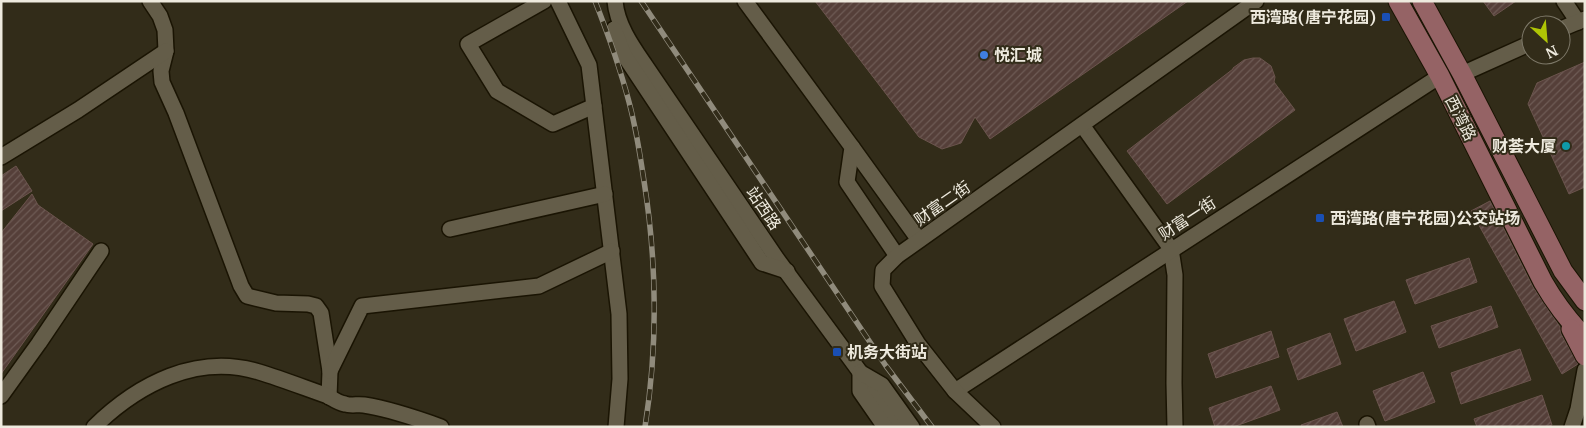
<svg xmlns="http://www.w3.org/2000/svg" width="1586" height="428" font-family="Merriweather,'Noto Sans SC',serif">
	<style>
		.building { fill: url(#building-hatch); stroke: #6b544d }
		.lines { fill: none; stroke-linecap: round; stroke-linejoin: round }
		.minor-casing { stroke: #1a1403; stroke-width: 18 }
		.major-casing { stroke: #1a1403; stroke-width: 21 }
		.minor { stroke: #645d49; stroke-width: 15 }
		.major { stroke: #956365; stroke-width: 19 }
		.rail-casing { stroke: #908b7c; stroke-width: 5.5 }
		.rail { stroke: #322c19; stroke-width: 4; stroke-dasharray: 11; stroke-linecap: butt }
		.transit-dot { fill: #1a4fb4; stroke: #322c19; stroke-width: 2 }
		.shop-dot { fill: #3f7fe0; stroke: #322c19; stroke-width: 2 }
		.culture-dot { fill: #0f9aa8; stroke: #322c19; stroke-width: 2 }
		.labels { text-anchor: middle; stroke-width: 4; stroke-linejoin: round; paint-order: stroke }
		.poi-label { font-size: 16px; font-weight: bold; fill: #eeeade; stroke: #322c19; text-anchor: start }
		.street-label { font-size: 16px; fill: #eeeade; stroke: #322c19 }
	</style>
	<defs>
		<pattern id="building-hatch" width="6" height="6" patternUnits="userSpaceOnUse" patternTransform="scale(1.25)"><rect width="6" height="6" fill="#553f39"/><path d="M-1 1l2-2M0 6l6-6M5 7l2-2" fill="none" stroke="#6e5b55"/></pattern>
	</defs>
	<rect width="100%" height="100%" fill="#322c19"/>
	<!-- building -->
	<g class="building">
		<path d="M815,1H1188L990,139L975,117L961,143L942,149L919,137Z"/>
		<path d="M1483,1H1516L1494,16Z"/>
		<path d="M1253,58H1260L1271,66L1275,77L1274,82L1295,110L1167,204L1127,151L1233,69V68L1244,60Z"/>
		<path d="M1585,62V187L1569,194L1528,104L1537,83Z"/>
		<path d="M16,166L32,191L1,211V176Z"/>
		<path d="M32,194L38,205L93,244L1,374V233Z"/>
		<path d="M1490,201L1533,287L1560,327L1561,334L1578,364L1562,374L1471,211Z"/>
		<path d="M1469,258L1477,282L1415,304L1406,280Z"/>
		<path d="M1394,301L1406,332L1356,351L1344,319Z"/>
		<path d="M1491,306L1498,327L1439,348L1431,326Z"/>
		<path d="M1271,331L1279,357L1216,378L1208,354Z"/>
		<path d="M1330,333L1341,364L1298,380L1287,349Z"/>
		<path d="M1520,349L1531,380L1461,404L1451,373Z"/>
		<path d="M1423,372L1435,402L1385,421L1373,391Z"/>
		<path d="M1271,386L1280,410L1233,427H1215L1209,408Z"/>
		<path d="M1542,395L1552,425L1546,427H1477L1474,419Z"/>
		<path d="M1337,412L1343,427H1302L1301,425Z"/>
	</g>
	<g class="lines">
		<!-- minor casing -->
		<g class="minor-casing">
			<g id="minor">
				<path d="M150,1L160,16L165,30L166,51L161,71L162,82L176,113L241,286L247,296L276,303L308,304L316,306L321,313L330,371L329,397"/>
				<path d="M544,1L468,44L497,91L553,124L594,106"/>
				<path d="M558,1L589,65L619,314L620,379L616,427"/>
				<path d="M615,1C617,25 632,46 645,65L777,259L860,372L897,427"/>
				<path d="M745,1L852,147L847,182L897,256"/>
				<path d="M1564,1L1578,22"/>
				<path d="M614,29L624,55L762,263L787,271"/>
				<path d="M1561,29L1585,19"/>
				<path d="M1462,74L1531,43"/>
				<path d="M1082,125L1171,249L1175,275L1174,383L1175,427"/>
				<path d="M852,147L919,240"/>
				<path d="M1,157L78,110L166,51"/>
				<path d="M450,229L605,194"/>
				<path d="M330,371L362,306L539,286L612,251"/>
				<path d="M860,372V391L885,427"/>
				<path d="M863,374L882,385L912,427"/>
				<path d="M955,391L1440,76"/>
				<path d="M1,396L39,343L101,251"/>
				<path d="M1367,424L1368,427"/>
				<path d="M94,427C138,384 197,353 259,372C282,379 305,388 328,396C333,399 339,403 345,404C351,406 358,404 364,405C390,409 416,418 441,427"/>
				<path d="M993,427L955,391L918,344L882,286L883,270L897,256L1256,1"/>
				<path d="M1572,427L1578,409L1585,370"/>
			</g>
		</g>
		<!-- major casing -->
		<g class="major-casing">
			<g id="major">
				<path d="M1398,1L1440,76L1543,282C1555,303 1568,320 1585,338"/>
				<path d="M1422,1L1462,74L1563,271L1585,301"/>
				<path d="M1571,329L1585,356"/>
			</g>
		</g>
		<!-- minor -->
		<use href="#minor" class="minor"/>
		<!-- major -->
		<use href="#major" class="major"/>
		<!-- rail casing -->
		<g class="rail-casing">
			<g id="rail">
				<path d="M595,1C608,34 620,68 629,102C636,128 640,154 644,181C657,263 658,345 645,427"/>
				<path d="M641,1L886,366L932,427"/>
			</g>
		</g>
		<!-- rail -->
		<use href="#rail" class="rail"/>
	</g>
	<!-- markers -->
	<g class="transit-dot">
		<rect x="1381" y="12" width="10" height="10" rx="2.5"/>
		<rect x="1315" y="213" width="10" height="10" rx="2.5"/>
		<rect x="832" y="347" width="10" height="10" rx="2.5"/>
	</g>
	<circle class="shop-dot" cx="984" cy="55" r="5"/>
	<circle class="culture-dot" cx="1566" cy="146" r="5"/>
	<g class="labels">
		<!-- poi labels -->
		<g class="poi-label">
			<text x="1376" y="23" text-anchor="end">西湾路(唐宁花园)</text>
			<text x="994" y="61">悦汇城</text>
			<text x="1556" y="152" text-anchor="end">财荟大厦</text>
			<text x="1330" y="224">西湾路(唐宁花园)公交站场</text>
			<text x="847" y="358">机务大街站</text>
		</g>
		<!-- street labels -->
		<g class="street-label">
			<text transform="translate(1461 118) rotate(63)" y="6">西湾路</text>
			<text transform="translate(942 203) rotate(-35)" y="6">财富二街</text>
			<text transform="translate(764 208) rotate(56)" y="6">站西路</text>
			<text transform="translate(1187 218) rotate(-33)" y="6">财富一街</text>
		</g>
	</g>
	<!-- border -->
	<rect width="1586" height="428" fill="none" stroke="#eeeade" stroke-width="5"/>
	<!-- north arrow -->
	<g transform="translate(1546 40) rotate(154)"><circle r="24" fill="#322c19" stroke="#7d7868"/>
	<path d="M0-4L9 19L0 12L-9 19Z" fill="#afc505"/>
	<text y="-8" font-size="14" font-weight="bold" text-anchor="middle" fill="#eeeade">N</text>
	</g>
</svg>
